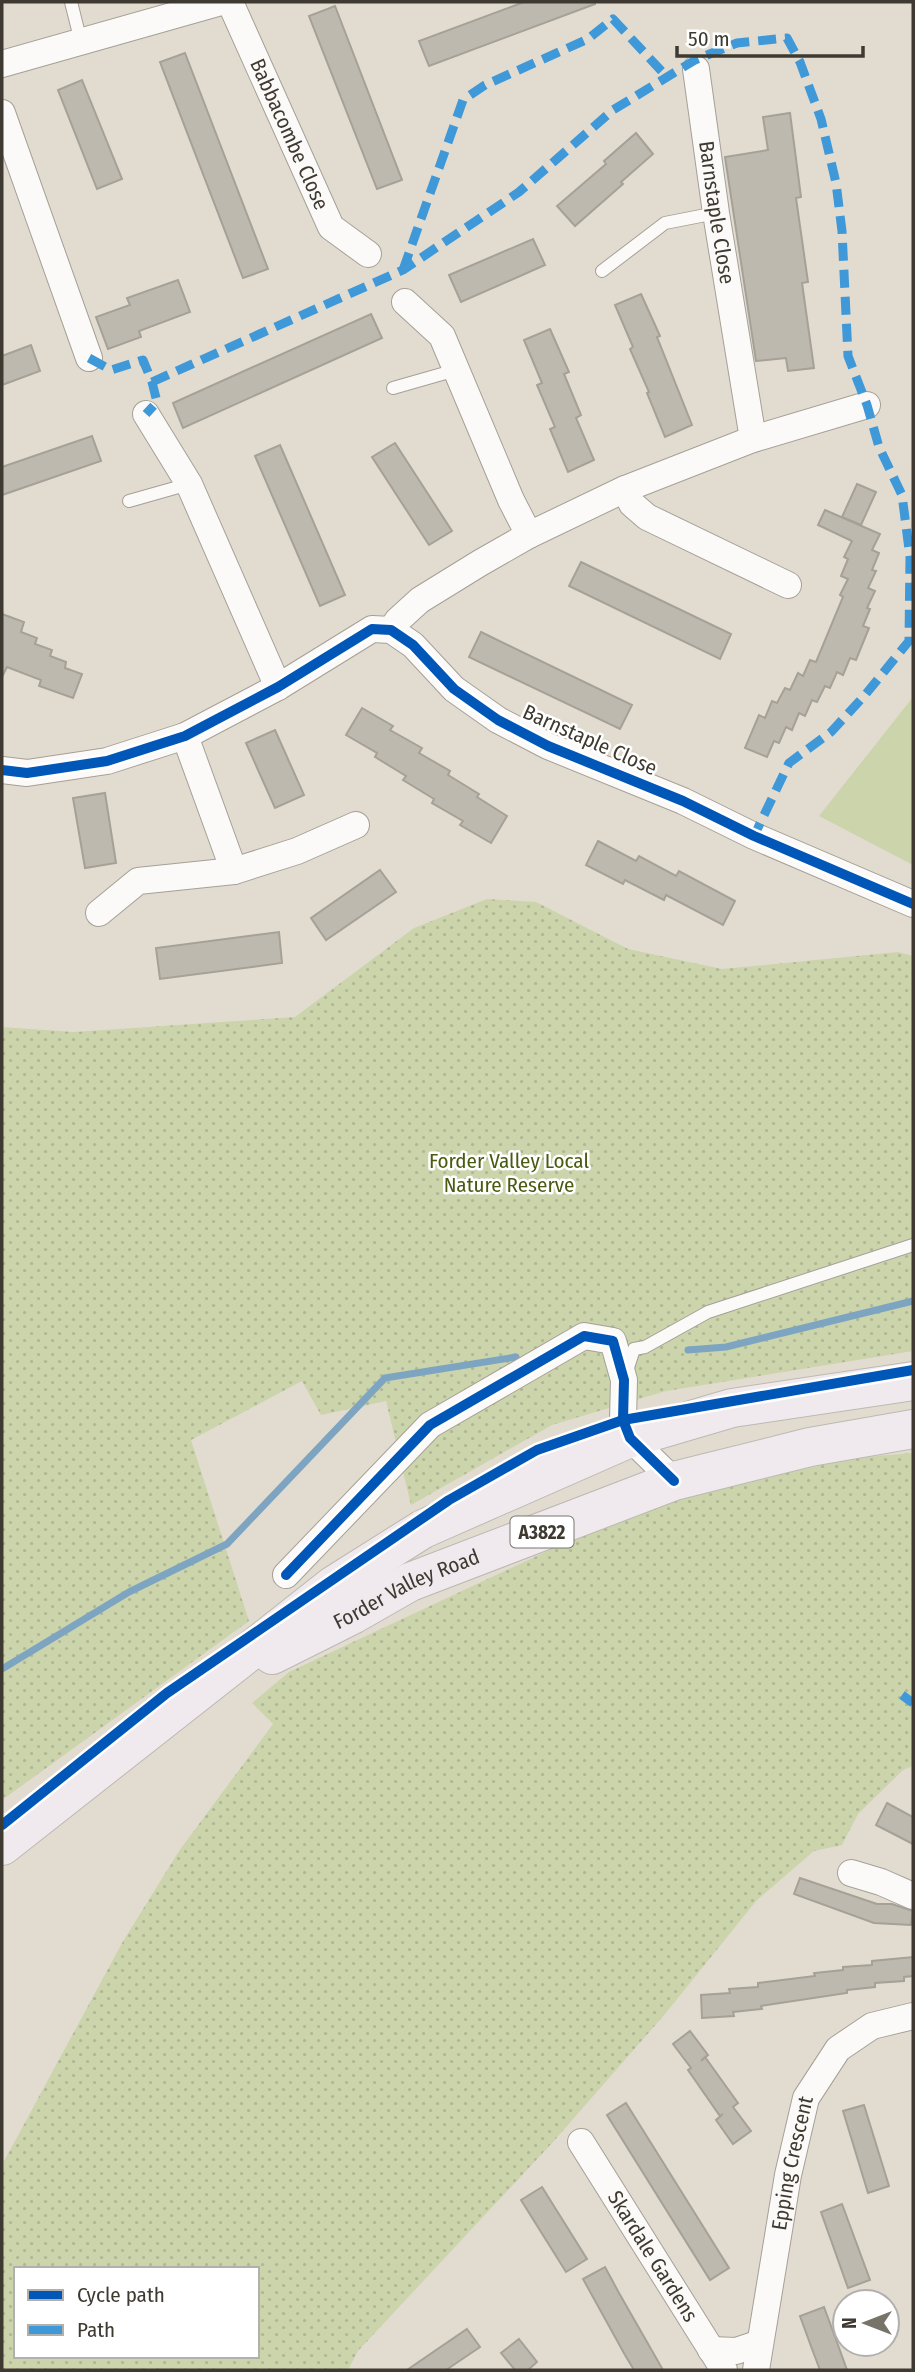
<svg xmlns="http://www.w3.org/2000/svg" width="915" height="2372" font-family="'Fira Sans Condensed',sans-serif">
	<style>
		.green { fill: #ccd4ac }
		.park { fill: url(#park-dots); fill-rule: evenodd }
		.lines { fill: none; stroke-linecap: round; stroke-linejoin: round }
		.stream { stroke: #7da5c1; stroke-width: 7 }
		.building { fill: #beb9af; stroke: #a5a197; stroke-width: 2 }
		.service-casing { stroke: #a5a097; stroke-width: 14 }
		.minor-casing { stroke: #a5a097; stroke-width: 28 }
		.primary-casing { stroke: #bcb9b2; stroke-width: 40 }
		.service { stroke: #fbfaf8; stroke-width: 12 }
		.minor { stroke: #fbfaf8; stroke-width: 26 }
		.primary { stroke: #f0eaef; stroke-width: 38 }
		.quiet { stroke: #3f98d8; stroke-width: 9; stroke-dasharray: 18 9; stroke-linecap: butt }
		.cycleway-casing { stroke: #fff; stroke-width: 15 }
		.cycleway { stroke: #0057b8; stroke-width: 10 }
		.labels { text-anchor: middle; stroke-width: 5; stroke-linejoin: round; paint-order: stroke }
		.shield { fill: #fff; stroke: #79756f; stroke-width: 2 }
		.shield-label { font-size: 19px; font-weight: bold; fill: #3f3a31 }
		.street-label { font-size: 21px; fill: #3f3a31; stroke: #fff }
		.park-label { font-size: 21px; fill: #495b11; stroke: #fff }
	</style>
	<defs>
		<pattern id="park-dots" width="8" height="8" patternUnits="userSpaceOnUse" patternTransform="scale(1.75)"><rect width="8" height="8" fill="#ccd4ac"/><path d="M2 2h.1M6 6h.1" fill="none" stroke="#b0b794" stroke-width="1.8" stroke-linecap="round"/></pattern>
	</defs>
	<rect width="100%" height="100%" fill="#e2dcd0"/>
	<!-- green -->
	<path class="green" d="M913,697V865L819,816Z"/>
	<!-- park -->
	<g class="park">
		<path d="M487,899L536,902L628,949L722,969L898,952L913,956V1351L666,1391L552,1425L411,1505L386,1401L321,1415L302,1381L191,1440L249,1621L2,1800V1027L74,1032L295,1017L414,928Z"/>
		<path d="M913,1453V1766L903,1770L858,1814L842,1845L814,1851L757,1900L665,2014L553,2142L358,2351L348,2370H2V2165L122,1943L179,1851L273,1724L252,1703L289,1672L603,1525L678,1494L863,1457ZM16,2269H257V2356H16Z"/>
	</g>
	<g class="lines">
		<!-- stream -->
		<g class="stream">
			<path d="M688,1350L726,1347L913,1301"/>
			<path d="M2,1669L129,1592L227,1544L385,1378L516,1357"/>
		</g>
	</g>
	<!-- building -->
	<g class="building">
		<path d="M524,2H595V4L429,66L419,41Z"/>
		<path d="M335,6L402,180L377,189L309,16Z"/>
		<path d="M185,53L268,269L243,278L160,62Z"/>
		<path d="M82,80L122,179L97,189L58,90Z"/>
		<path d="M790,113L801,197L796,198L808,282L802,283L814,368L788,371L786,358L756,361L725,157L768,150L763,117Z"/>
		<path d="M636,133L653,154L621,182L623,184L575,226L557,206L606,164L604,161Z"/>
		<path d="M533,239L545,265L461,302L449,275Z"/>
		<path d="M178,280L190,312L139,331L141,337L108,349L96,317L130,305L127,298Z"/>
		<path d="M641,294L660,336L657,337L692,425L665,437L647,393L649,392L630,349L633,347L615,305Z"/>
		<path d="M371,314L382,338L183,428L173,403Z"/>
		<path d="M550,329L569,372L564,374L581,415L576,418L594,460L568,472L550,429L555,427L537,385L542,383L524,340Z"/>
		<path d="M31,345L40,371L2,385V356Z"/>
		<path d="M92,436L101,461L2,495V467Z"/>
		<path d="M395,443L452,531L429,545L372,457Z"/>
		<path d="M280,445L345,595L320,606L255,456Z"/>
		<path d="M857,484L876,492L861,525L842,517Z"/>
		<path d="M825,510L880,534L872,550L879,553L872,570L876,571L868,588L875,591L867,608L870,609L863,626L869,628L856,660L850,658L843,675L837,672L830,688L825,686L817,702L812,700L805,716L799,713L792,730L786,727L779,743L774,741L767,757L745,748L759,715L765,718L772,701L777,703L785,688L790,690L798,673L803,676L810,660L816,662L843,597L840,595L848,579L841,576L848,559L844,557L852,541L818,525Z"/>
		<path d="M581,562L731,634L720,659L569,586Z"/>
		<path d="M2,614L24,622L21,632L37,638L35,644L52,650L50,656L66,662L65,668L82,674L73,698L39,686L41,680L7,667L2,677Z"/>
		<path d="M481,632L632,705L620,729L469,657Z"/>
		<path d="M362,708L393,726L390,730L422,748L419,753L450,771L448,775L479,794L477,797L507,816L491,843L460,825L463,821L432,803L434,799L403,780L406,776L375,757L377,753L346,735Z"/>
		<path d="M275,730L304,795L275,808L246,743Z"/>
		<path d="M105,793L116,863L85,868L73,798Z"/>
		<path d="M598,841L636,861L639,856L676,876L679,871L735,901L723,925L666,895L664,900L625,880L623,884L586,865Z"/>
		<path d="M380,870L396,892L326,940L311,918Z"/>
		<path d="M279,932L282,963L160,979L156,948Z"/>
		<path d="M887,1803L913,1817V1844L876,1825Z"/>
		<path d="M800,1878L877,1904H892L913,1911L911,1925L874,1923L794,1894Z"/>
		<path d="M913,1957V1976L904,1977V1981L875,1983V1987L847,1990V1993L761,2006L762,2009L733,2012L734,2016L702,2018L701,1995L730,1993L729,1989L758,1987V1983L815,1976L814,1973L843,1970V1967L872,1965V1961Z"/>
		<path d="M690,2031L708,2055L701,2061L705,2057L738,2103L733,2107L751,2131L733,2144L716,2120L723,2114L720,2116L688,2070L691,2068L673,2044Z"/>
		<path d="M626,2103L729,2268L710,2280L607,2115Z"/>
		<path d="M864,2105L889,2186L868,2193L843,2111Z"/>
		<path d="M542,2187L587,2259L566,2272L521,2200Z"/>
		<path d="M842,2204L870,2280L848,2288L821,2212Z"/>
		<path d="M605,2267L619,2293L663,2370H634L625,2355L583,2279Z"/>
		<path d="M824,2307L834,2334L847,2370H820L812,2349L800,2316Z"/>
		<path d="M467,2329L480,2347L446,2370H407Z"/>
		<path d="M519,2339L537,2362L528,2370H515L501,2353Z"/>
	</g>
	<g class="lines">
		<!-- service casing -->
		<g class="service-casing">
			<g id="service">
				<path d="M71,2L81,42"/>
				<path d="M602,271L665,223L716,213"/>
				<path d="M393,388L456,370"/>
				<path d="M129,501L189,484"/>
				<path d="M626,1374L634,1349L645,1347L708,1312L913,1245"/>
			</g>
		</g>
		<!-- minor casing -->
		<g class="minor-casing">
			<g id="minor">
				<path id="s1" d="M230,2L331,227L368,254"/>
				<path d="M2,64L221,2"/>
				<path id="s2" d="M696,69L716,213L753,439"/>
				<path d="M2,113L89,358"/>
				<path d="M405,302L442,336L511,500L529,535"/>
				<path d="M146,414L189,484L278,687"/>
				<path d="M625,489L632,504L647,517L788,585"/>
				<path d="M391,630L398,620L420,600L480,563L529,535L625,489L753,439L867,405"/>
				<path d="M185,736L234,871"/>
				<path d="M2,770L27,773L107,761L185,736L278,687L372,629L391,630L413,645L454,689L498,720L548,746L683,801L754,836L913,904"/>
				<path d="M99,913L138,881L234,871L297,851L356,825"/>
				<path d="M286,1575L430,1425L584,1336L613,1341L624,1380L623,1420L630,1438L674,1481"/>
				<path d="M851,1873L881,1882L913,1896"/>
				<path id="s3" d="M581,2142L724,2370"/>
				<path d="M711,2350L736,2351L760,2343"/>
				<path id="s4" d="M756,2370L788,2175L806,2098L838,2049L872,2026L913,2016"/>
			</g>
		</g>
		<!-- primary casing -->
		<g class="primary-casing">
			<g id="primary">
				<path id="s5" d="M272,1655L354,1614L410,1582L674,1481L810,1447L913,1429"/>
				<path d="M2,1846L334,1585L423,1529L630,1438L732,1408L913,1381"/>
			</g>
		</g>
		<!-- service -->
		<use href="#service" class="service"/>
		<!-- minor -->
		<use href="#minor" class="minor"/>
		<!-- primary -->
		<use href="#primary" class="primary"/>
		<!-- quiet -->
		<g class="quiet">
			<path d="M403,270L463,100L485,85L588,39L613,19L667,77"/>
			<path d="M89,358L111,370L143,360L152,382L157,402L146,414"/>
			<path d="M152,382L403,270L519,192L613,110L695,60L737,43L787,38L800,62L821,119L836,183L842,231L848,356L867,405L879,447L902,495L910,557L909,641L865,695L831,732L789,763L754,836"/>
			<path d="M902,1695L913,1703"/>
		</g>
		<!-- cycleway casing -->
		<g class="cycleway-casing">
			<g id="cycleway">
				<path d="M2,770L27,773L107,761L185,736L278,687L372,629L391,630L413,645L454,689L498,720L548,746L683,801L754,836L913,904"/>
				<path d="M286,1575L430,1425L584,1336L613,1341L624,1380L623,1420L630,1438L674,1481"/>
				<path d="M2,1825L167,1693L449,1500L537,1450L623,1420L913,1370"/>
			</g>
		</g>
		<!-- cycleway -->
		<use href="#cycleway" class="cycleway"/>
	</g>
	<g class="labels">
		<!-- shield labels -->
		<rect class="shield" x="510.5" y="1516.5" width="63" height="31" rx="5"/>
		<g class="shield-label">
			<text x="542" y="1539">A3822</text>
		</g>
		<!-- street labels -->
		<g class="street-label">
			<text dy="7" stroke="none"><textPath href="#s1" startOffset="145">Babbacombe Close</textPath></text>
			<text dy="7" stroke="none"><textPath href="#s2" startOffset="145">Barnstaple Close</textPath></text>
			<text transform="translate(590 740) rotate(24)" y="7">Barnstaple Close</text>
			<text dy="7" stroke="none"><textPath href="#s5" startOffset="150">Forder Valley Road</textPath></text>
			<text dy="7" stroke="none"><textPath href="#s4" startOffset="210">Epping Crescent</textPath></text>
			<text dy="7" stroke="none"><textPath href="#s3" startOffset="135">Skardale Gardens</textPath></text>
		</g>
		<!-- park labels -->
		<g class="park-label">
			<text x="509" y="1168">Forder Valley Local<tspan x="509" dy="24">Nature Reserve</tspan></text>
		</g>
	</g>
	<!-- border -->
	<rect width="915" height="2372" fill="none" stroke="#3f3a31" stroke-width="7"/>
	<!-- legend -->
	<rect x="14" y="2267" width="245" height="91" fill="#ffffff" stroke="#b2b0ad" stroke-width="2"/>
	<rect x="28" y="2290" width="35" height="10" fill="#0057b8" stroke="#b2b0ad" stroke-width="2"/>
	<text x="77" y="2302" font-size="21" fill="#3f3a31">Cycle path</text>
	<rect x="28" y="2325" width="35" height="10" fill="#3f98d8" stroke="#b2b0ad" stroke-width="2"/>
	<text x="77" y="2337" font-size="21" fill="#3f3a31">Path</text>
	<!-- north arrow -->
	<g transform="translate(866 2323) rotate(270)"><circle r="33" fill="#ffffff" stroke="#b2b0ad" stroke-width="2"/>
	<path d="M0-5L12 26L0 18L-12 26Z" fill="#787369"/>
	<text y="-10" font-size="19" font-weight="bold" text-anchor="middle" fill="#3f3a31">N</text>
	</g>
	<!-- scale -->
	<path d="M677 46v10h186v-10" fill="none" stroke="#3f3a31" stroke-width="3.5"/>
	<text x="688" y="46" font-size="21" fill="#3f3a31" stroke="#ffffff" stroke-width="5" paint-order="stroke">50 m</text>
</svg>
